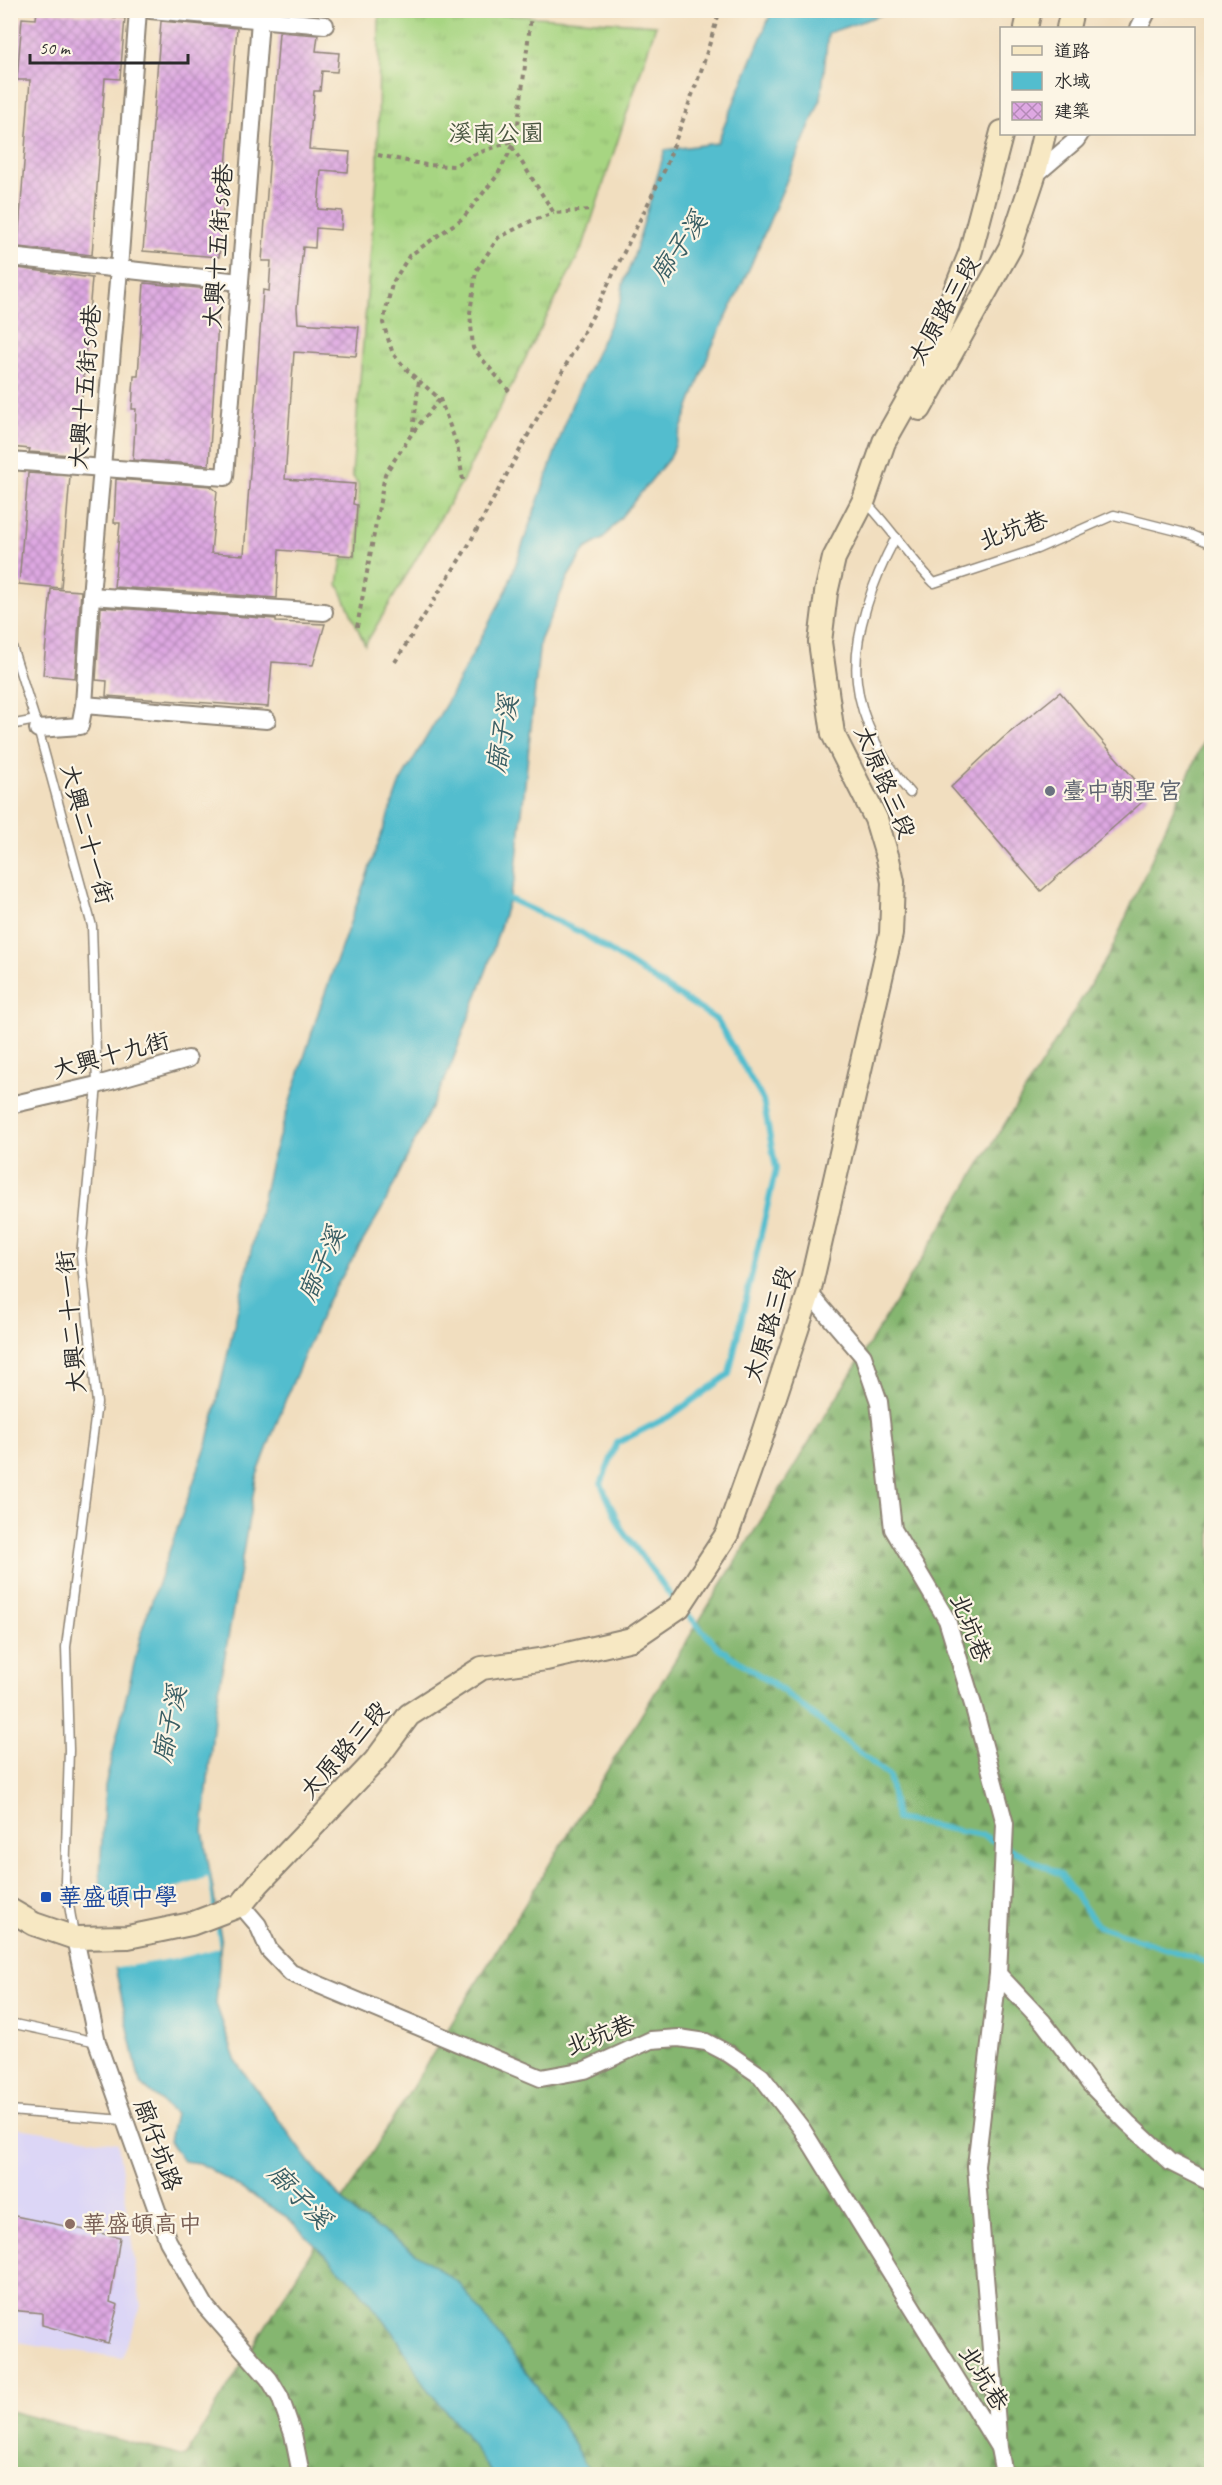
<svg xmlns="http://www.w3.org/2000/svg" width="1222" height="2485" font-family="Caveat,'LXGW WenKai TC',sans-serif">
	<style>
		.built { fill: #dcd6f6 }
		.grass { fill: url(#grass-tufts); stroke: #698056; stroke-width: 1.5 }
		.forest { fill: url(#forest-firs); stroke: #58704e; stroke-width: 1.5 }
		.water { fill: #53bdce; stroke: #3f747c; stroke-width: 1.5 }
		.pier { fill: #f1debf }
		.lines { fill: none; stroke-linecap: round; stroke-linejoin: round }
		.stream { stroke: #53bdce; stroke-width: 6 }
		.building { fill: url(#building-cross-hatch) }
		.service-casing { stroke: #8e8475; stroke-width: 11 }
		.minor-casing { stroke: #8e8475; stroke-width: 20 }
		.secondary-casing { stroke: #8e8475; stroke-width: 26 }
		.path { stroke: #8e8475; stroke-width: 4; stroke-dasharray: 4.5 4.5; stroke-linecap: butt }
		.service { stroke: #fff; stroke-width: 8 }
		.minor { stroke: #fff; stroke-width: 16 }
		.secondary { stroke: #f7e8c3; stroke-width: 22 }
		.worship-dot { fill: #6b7280; stroke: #fcf5e5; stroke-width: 2 }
		.transit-dot { fill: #1a4fb4; stroke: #fcf5e5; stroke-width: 2 }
		.education-dot { fill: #8d6e63; stroke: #fcf5e5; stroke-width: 2 }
		.labels { text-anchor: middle; stroke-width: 4.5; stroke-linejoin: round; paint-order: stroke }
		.park-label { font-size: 24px; fill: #4a5641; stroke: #fcf5e5 }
		.street-label { font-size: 24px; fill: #2b2b2b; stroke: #fcf5e5 }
		.worship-label { font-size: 24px; fill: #5b616d; stroke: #fcf5e5; text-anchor: start }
		.transit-label { font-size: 24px; fill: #164399; stroke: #fcf5e5; text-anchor: start }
		.education-label { font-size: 24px; fill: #785e54; stroke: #fcf5e5; text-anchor: start }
		.water-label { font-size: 26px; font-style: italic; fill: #395e64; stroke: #fcf5e5 }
	</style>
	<defs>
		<pattern id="grass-tufts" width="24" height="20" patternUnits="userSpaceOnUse" patternTransform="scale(1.5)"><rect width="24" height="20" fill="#a7d582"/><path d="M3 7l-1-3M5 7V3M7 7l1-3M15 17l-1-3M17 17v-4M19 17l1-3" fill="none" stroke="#90b770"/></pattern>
		<pattern id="forest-firs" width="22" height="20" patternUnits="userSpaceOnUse" patternTransform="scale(1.5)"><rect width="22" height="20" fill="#85b670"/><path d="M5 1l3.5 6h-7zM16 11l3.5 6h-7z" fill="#6d945c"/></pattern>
		<pattern id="building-cross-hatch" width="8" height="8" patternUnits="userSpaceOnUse" patternTransform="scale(1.5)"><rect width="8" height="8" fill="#dea8e2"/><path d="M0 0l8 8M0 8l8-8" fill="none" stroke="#b489b7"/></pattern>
	</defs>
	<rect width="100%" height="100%" fill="#fcf5e5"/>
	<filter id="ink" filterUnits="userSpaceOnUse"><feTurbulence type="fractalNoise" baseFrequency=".0167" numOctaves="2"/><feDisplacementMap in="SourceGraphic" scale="12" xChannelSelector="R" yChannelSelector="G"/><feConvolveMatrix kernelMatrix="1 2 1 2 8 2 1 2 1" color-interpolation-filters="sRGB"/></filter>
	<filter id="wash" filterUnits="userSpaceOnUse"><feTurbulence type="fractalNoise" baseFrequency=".008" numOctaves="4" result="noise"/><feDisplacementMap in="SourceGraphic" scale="24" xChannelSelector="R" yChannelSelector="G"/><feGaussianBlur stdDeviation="1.35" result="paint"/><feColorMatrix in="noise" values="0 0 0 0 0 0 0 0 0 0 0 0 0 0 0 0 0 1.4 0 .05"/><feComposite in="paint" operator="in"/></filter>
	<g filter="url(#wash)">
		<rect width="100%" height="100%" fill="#f1debf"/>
		<!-- built -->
		<path class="built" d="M11,2127L118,2143L141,2306L122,2358L11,2341Z"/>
		<!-- grass -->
		<path class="grass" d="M379,11H447L656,25L583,246L463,480L365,645L338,584L342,559L359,557L358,484L352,475L378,164Z"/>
		<!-- forest -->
		<path class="forest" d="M1211,724V2474H11L10,2411L185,2457L1111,951Z"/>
		<!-- water -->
		<path class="water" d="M772,11H882L881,15L828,33L821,99L751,265L710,351L671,456L603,539L585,549L568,577L540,641L515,879L488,966L449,1071L382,1209L327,1302L285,1401L256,1478L214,1718L203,1831L221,1938L216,2004L236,2062L318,2173L358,2217L388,2234L460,2284L551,2406L591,2474H492L464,2433L424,2385L394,2333L358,2288L287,2217L200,2163L183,2161L169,2141L175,2114L140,2083L99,1893L105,1786L143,1626L208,1441L271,1162L319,1010L400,782L446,704L507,589L572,404L621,300L623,284L633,259L665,150L717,143Z"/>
		<!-- pier -->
		<path class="pier" d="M208,1877L219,1948L188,1956L112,1969L98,1904H129Z"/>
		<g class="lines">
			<!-- stream -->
			<path class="stream" d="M501,895L582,933L717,1020L763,1100L776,1169L729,1374L672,1415L617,1443L601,1484L621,1528L673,1599L719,1648L783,1691L889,1776L896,1819L982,1835L1060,1874L1098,1926L1212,1964"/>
		</g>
		<g id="blocks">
			<!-- building -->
			<g class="building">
				<path d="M37,11L125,18L120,79L105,78L92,255L19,247L18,245L30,80H17L22,18L36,19Z"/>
				<path d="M161,21L237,28L219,257L143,251Z"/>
				<path d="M279,32L318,35L316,51L339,53L337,72L322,71L320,91H314L309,149L350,152L348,172L321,170L318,209L342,211L341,230L316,228L315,248L303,247L297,308L298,323L359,327L356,356L294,352L285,479L355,484L353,504L357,505L354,556L279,550L277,598L114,587L120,523H114L116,479L210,486L217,491L211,553L244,555L263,290L269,291L271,261H262Z"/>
				<path d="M17,268L92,278L77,452H72L71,455L29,452L30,449L10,447V346Z"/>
				<path d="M144,283L220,290L209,465L133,460L136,409H132L134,376H138Z"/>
				<path d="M28,473L70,476L61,588L19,584Z"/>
				<path d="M51,589L81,591L75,678L43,675Z"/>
				<path d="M101,607L276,619V622L325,624L313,665L272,662L268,707L133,698L106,696L107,681L96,680Z"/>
				<path d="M1060,692L1149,796L1041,891L951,787L1003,738Z"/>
				<path d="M10,2215L120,2237L110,2302L118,2305L108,2343L42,2325V2313L10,2310Z"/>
			</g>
		</g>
	</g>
	<g filter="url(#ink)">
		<use href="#blocks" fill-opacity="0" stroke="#8e8475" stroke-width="1.5"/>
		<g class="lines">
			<!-- service casing -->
			<g class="service-casing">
				<g id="service">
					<path d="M10,22L11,10"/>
					<path d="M865,501C890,527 909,557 934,583L1037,549L1114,515L1189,534L1212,544"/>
					<path d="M896,537C874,578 852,635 857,682C861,721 884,764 910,793"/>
					<path d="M10,640L38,729L92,926L97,1085L81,1256L97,1403L66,1647L69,1750L65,1881L74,1935"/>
					<path d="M10,725L36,720"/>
					<path d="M10,2023L97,2042"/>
					<path d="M10,2111L124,2120"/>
				</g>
			</g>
			<!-- minor casing -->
			<g class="minor-casing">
				<g id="minor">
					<path d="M150,10L325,25"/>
					<path d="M1139,28L1148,10"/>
					<path d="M1034,176L1076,140L1080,134"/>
					<path d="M10,257L240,282"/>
					<path d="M10,461L225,477L260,20"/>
					<path d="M91,596L324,612"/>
					<path d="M84,705L267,720"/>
					<path d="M38,729L80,726L84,705L91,596L119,269L138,10"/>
					<path d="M10,1105L97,1085L188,1059"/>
					<path d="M809,1293L863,1356L879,1402L893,1529L947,1620L974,1708L1005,1824L998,1974L976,2166L999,2448L1004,2474"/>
					<path d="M241,1905L258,1925L269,1950L291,1973L541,2078L585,2070L651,2040L679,2038L706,2042L729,2054L761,2076L802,2129L998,2446"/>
					<path d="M75,1938L97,2042L168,2241L206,2307L269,2379L280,2397L293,2434L301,2474"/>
					<path d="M998,1974L1043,2022L1090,2084L1128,2123L1170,2162L1212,2183"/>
				</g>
			</g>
			<!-- secondary casing -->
			<g class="secondary-casing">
				<g id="secondary">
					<path d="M1026,28L1030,10"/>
					<path d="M1068,28L1072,10"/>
					<path d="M920,409L1010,248L1034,176L1044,134"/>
					<path d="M10,1910L34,1924L75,1938L128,1937L191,1924L241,1905L258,1884L375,1761L409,1715L482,1668L546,1659L632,1639L679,1607L727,1534L761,1439L809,1293L891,934L893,882L888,859L876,819L833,734L820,642L826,593L834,558L864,500L884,442L918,382L970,254L1002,132"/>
				</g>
			</g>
			<!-- path -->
			<g class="path">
				<path d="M512,147L554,213L591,210"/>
				<path d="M378,155L426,165L454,166L473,155L515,140"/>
				<path d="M509,391L473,348L470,313L476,271L498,238L531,221L554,213"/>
				<path d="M413,431L419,380"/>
				<path d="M463,480L457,445L440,399L410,373L393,354L383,323L392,284L409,256L463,218L497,176L516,140L531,16"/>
				<path d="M357,627L385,474L413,432L440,399"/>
				<path d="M395,662L468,546L593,315L665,169L702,68L720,10"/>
			</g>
			<!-- service -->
			<use href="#service" class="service"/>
			<!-- minor -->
			<use href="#minor" class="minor"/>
			<!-- secondary -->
			<use href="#secondary" class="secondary"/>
		</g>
	</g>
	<!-- markers -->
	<circle class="worship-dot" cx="1050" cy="791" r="6"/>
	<rect class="transit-dot" x="40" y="1891" width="12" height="12" rx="3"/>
	<circle class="education-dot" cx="70" cy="2224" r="6"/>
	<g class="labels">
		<!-- park labels -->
		<g class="park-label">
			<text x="496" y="141">溪南公園</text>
		</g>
		<!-- street labels -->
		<g class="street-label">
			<text transform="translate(218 246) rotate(-86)" y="8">大興十五街58巷</text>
			<text transform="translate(944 310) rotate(-61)" y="8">太原路三段</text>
			<text transform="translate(85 387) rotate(-85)" y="8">大興十五街50巷</text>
			<text transform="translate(1013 530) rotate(-20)" y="8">北坑巷</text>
			<text transform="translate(885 782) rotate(67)" y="8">太原路三段</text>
			<text transform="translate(87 834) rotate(75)" y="8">大興二十一街</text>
			<text transform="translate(111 1055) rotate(-15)" y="8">大興十九街</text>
			<text transform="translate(71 1322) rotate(-95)" y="8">大興二十一街</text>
			<text transform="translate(769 1324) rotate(-73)" y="8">太原路三段</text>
			<text transform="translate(971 1628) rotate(68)" y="8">北坑巷</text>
			<text transform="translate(344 1750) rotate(-49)" y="8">太原路三段</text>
			<text transform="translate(600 2035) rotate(-21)" y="8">北坑巷</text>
			<text transform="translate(158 2145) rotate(70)" y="8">廍仔坑路</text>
			<text transform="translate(984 2378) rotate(58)" y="8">北坑巷</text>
		</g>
		<!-- worship labels -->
		<g class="worship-label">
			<text x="1062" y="799">臺中朝聖宮</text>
		</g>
		<!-- transit labels -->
		<g class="transit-label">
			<text x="58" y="1905">華盛頓中學</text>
		</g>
		<!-- education labels -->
		<g class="education-label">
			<text x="82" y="2232">華盛頓高中</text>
		</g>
		<!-- water labels -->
		<g class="water-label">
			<text transform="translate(678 247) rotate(-55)" y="9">廍子溪</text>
			<text transform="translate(502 734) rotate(-80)" y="9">廍子溪</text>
			<text transform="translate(321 1264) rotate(-66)" y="9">廍子溪</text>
			<text transform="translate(169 1724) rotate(-78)" y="9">廍子溪</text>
			<text transform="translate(300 2196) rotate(46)" y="9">廍子溪</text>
		</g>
	</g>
	<!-- margin -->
	<rect width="1222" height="2485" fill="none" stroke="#fcf5e5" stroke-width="36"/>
	<!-- legend -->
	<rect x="1000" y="27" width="195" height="108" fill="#fcf5e5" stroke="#a8a49b" stroke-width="1.5"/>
	<rect x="1012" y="46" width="30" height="9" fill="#f7e8c3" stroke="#a8a49b" stroke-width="1.5"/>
	<text x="1054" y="57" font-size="18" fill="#2b2b2b">道路</text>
	<rect x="1012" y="72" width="30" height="18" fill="#53bdce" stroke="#a8a49b" stroke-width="1.5"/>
	<text x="1054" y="87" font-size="18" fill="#2b2b2b">水域</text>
	<rect x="1012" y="102" width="30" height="18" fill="url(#building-cross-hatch)" stroke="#a8a49b" stroke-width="1.5"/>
	<text x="1054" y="117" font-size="18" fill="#2b2b2b">建築</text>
	<!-- scale -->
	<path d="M30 54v9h158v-9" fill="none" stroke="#2b2b2b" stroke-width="3"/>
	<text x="39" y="54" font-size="18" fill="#2b2b2b" stroke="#fcf5e5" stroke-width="4.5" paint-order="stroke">50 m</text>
</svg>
